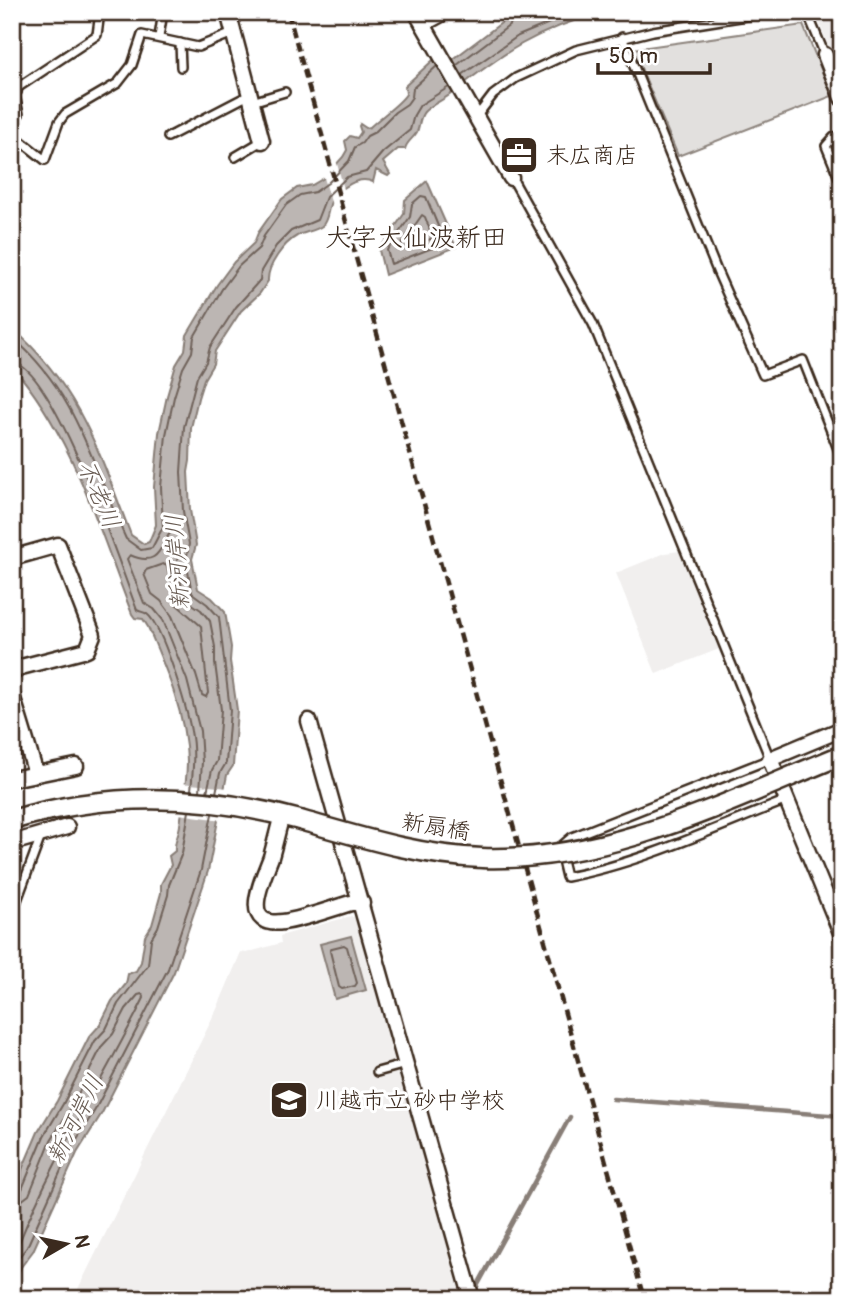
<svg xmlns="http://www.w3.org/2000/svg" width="854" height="1311" font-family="Pangolin,'Klee One',sans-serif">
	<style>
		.built { fill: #f1efee }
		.green { fill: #e2e0de; stroke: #8e857e; stroke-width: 2 }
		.water { fill: #bcb6b3; stroke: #887e77; stroke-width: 2 }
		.pier { fill: #fff }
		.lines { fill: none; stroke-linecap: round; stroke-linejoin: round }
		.shore { stroke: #6f625a; stroke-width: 2 }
		.stream { stroke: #887e77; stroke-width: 4.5 }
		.service-casing { stroke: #3b2a1e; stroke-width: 12 }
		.minor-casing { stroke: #3b2a1e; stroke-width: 19 }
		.tertiary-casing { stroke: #3b2a1e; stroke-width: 23 }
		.service { stroke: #fff; stroke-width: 7 }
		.minor { stroke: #fff; stroke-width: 14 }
		.tertiary { stroke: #fff; stroke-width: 18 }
		.rail { stroke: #3b2a1e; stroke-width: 4.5; stroke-dasharray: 10 5; stroke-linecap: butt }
		.tertiary-bridge-casing { stroke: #3b2a1e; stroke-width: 23; stroke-linecap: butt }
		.tertiary-bridge { stroke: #fff; stroke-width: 18 }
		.labels { text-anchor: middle; stroke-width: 6; stroke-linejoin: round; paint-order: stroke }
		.poi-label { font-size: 23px; fill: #3b2a1e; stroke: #fff; text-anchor: start }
		.street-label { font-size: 23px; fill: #3b2a1e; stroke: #fff }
		.water-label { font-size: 24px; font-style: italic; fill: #685b52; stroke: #fff }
		.quarter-label { font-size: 26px; fill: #3b2a1e; stroke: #fff }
	</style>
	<rect width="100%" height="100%" fill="#fff"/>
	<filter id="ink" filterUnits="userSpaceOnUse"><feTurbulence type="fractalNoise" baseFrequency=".0143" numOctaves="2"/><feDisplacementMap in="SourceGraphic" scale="14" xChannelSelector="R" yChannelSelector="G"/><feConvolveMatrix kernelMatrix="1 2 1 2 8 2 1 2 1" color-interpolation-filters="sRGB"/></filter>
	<g filter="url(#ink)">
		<!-- built -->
		<g class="built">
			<path d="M824,12H842V80L819,22Z"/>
			<path d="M680,551L719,649L656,674L616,573L665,553Z"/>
			<path d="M351,916L357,919L462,1299H73L217,1009L241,952L246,953L281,943L280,936Z"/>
		</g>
		<!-- green -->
		<path class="green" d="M803,25L832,96L678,156L633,49Z"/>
		<!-- water -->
		<g class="water">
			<path d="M504,12H602C537,30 503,52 451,94C443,100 430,105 424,112C419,118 420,125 417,132C413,139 407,141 405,149H398L383,162L390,174L388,176L376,170L373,182C358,175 341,188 332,200C327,208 329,219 322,226C315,231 304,232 297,236C284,243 267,266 268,281L260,293L241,311L215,351L213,364L204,379L198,398L191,428L190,461L188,472L190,510L196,545L192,559L198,589L212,598L225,612L231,647L230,661L237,710L233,766L227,775L208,871L174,972L102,1113L77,1153L33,1251L21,1267L12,1288V1193L38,1132L57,1101L89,1037L100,1025L112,1001L126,984L128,974L136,971L141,962L145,936L152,925L161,893V884L171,865L169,856L175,851C174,841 179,834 180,825C183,804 187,781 187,761C186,714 166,669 148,627L143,619L135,618L132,614C98,528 74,437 12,366V328C80,387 100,455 131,535L144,544L149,542L156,525L154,487L159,433L167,396L176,365L185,350L187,335L217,285L234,262L254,243L258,233L282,199L297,188L312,185L324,178L343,157L347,150L345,141L350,136L357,138L361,132L359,126L360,124L366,128L370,127C380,117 400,104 406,94L405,86L445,49L452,60L505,20Z"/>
			<path d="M427,181L456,247L385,275L379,250L404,214L405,200Z"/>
			<path d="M351,936L366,990L335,999L320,944Z"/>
		</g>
		<!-- pier -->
		<g class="pier">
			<path d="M336,160L345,193L334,204L333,209L323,174Z"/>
			<path d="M181,783L228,788L222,820L178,814Z"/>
		</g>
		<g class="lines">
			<!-- shore -->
			<g class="shore">
				<path d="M457,65L510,25L512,20L511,12"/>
				<path d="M462,75L518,36L576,12"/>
				<path d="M421,196L426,197L445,243L391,264L387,250L410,217L412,204Z"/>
				<path d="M422,215L425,217L433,238L403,250L401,245Z"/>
				<path d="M12,337C79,395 91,463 126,539L141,550L152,548L163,527L161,487L166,435L174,397L183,368L192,352L194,337L222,289L239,266L259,248L264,236L286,205L300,195L315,192L328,183L349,161L355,147L362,143L367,136L375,132L395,112L407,104L412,97L413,88L437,66"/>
				<path d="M12,362C54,366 121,569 137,610C141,612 144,612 147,614C163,626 187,709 191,731C195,750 193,771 191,790"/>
				<path d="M163,564L167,566L175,603L201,626L208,693L206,697L202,695L196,675L172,616L161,601L152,594L144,574L146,570Z"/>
				<path d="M200,791L202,762L200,731L187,680L163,620L154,609L144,603L127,559L130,555C161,569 160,544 174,527L178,529L180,544L177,561L183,594L188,601L201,610L210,621L215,647V663L221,710L217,761L212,770L207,792"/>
				<path d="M216,793L220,773L226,763L230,710L219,617L207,604L192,593L186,561L189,544L183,511L181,472L184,427L197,377L206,362L210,347L236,307L260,280L261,271L276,246L291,231L317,220L326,197L347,177L366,172L383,152L410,130L414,115L420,105L449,87"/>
				<path d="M344,945L347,947L357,983L355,986L342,989L339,987L330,951L332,948Z"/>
				<path d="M12,1194L18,1193L22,1189L44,1136L63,1104L95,1041L106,1029L118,1004L148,965L151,939L158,927L168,895L169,885L182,853L189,811"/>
				<path d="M12,1203L21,1201L29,1195L51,1140L71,1108L102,1046L113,1034L126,1009L138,995L142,994L144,998C103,1081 53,1157 19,1243L12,1252"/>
				<path d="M12,1271L15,1262L27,1247L70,1150L95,1110L168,969L201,870L212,814"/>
			</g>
			<!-- stream -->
			<g class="stream">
				<path d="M613,1099L842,1116"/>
				<path d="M475,1290L570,1117"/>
			</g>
			<!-- service casing -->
			<g class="service-casing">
				<g id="service">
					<path d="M807,12L825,55"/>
					<path d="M159,37L163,12"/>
					<path d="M622,37L717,271L763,375L803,360L842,459"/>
					<path d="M180,43L181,67"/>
					<path d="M252,102L285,92"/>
					<path d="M477,116L493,95L516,78L576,50L653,31L771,12"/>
					<path d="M12,122L19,114L14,90L97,35L100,12"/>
					<path d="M12,134L45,160L59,122L65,114L118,83L132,65L142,35L198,47L233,33"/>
					<path d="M842,135L834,137L826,146L842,185"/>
					<path d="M168,137L249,95"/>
					<path d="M235,157L262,141"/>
					<path d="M512,178L593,324L770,759L572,837L559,848L566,877C639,864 717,827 787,800"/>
					<path d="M12,914L41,836"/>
					<path d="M377,1072L406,1064"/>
				</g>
			</g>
			<!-- minor casing -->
			<g class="minor-casing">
				<g id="minor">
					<path d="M228,12L262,141"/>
					<path d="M416,12L511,178"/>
					<path d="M423,24L445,12"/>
					<path d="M825,55L842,98"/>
					<path d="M12,90H14"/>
					<path d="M12,558L58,545L93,635L87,650L21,667L12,673"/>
					<path d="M12,695L36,774"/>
					<path d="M309,721L472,1299"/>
					<path d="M842,729L770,759L842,935"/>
					<path d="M12,779L76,766"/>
					<path d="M282,815C278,829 275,843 271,857C264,877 237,928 283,922C304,919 330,909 351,903H362"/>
					<path d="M12,843L67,827"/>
				</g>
			</g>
			<!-- tertiary casing -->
			<g class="tertiary-casing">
				<path id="tertiary" d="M12,820C108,791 205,794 300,820"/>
			</g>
			<!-- service -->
			<use href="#service" class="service"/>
			<!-- minor -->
			<use href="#minor" class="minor"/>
			<!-- tertiary -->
			<use href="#tertiary" class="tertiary"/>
			<!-- rail -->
			<path class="rail" d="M288,12L644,1299"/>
			<!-- tertiary-bridge casing -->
			<g class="tertiary-bridge-casing">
				<path id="tertiary-bridge" d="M300,820C360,837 420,856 482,858C610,862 726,802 842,755"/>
			</g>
			<!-- tertiary-bridge -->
			<use href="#tertiary-bridge" class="tertiary-bridge"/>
		</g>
	</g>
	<!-- icons -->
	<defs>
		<g id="office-square" transform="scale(2.0125)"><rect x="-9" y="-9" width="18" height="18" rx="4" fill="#3b2a1e" stroke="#fff"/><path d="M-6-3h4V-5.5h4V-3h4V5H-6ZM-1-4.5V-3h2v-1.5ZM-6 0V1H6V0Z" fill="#fff"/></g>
		<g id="school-square" transform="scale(2.0125)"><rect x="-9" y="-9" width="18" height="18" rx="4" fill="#3b2a1e" stroke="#fff"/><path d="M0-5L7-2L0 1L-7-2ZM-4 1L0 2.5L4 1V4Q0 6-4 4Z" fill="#fff"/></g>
	</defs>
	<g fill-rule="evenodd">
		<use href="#office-square" x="519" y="155"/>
		<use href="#school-square" x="289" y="1100"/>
	</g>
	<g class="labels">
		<!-- poi labels -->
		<g class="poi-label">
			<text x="546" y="163">末広商店</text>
			<text x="316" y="1108">川越市立 砂中学校</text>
		</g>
		<!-- street labels -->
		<g class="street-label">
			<text transform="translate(436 826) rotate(9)" y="8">新扇橋</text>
		</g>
		<!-- water labels -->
		<g class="water-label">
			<text transform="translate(99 494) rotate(67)" y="8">不老川</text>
			<text transform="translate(177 562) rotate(-94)" y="8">新河岸川</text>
			<text transform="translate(75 1119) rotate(-63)" y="8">新河岸川</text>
		</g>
		<!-- quarter labels -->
		<g class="quarter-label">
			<text x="416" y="246">大字大仙波新田</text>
		</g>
	</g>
	<!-- margin -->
	<rect width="854" height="1311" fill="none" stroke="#fff" stroke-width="42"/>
	<rect x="21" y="21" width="812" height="1269" fill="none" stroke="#3b2a1e" stroke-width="2.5" filter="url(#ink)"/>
	<!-- north arrow -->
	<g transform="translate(66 1244) rotate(81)" stroke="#ffffff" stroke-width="5" paint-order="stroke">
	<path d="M0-5L12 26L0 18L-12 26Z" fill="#3b2a1e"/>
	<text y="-10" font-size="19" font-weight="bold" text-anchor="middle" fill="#3b2a1e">N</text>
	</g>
	<!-- scale -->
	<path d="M598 63v10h112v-10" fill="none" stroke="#3b2a1e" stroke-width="3.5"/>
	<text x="609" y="63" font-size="21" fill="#3b2a1e" stroke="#ffffff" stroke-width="5" paint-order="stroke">50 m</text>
</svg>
